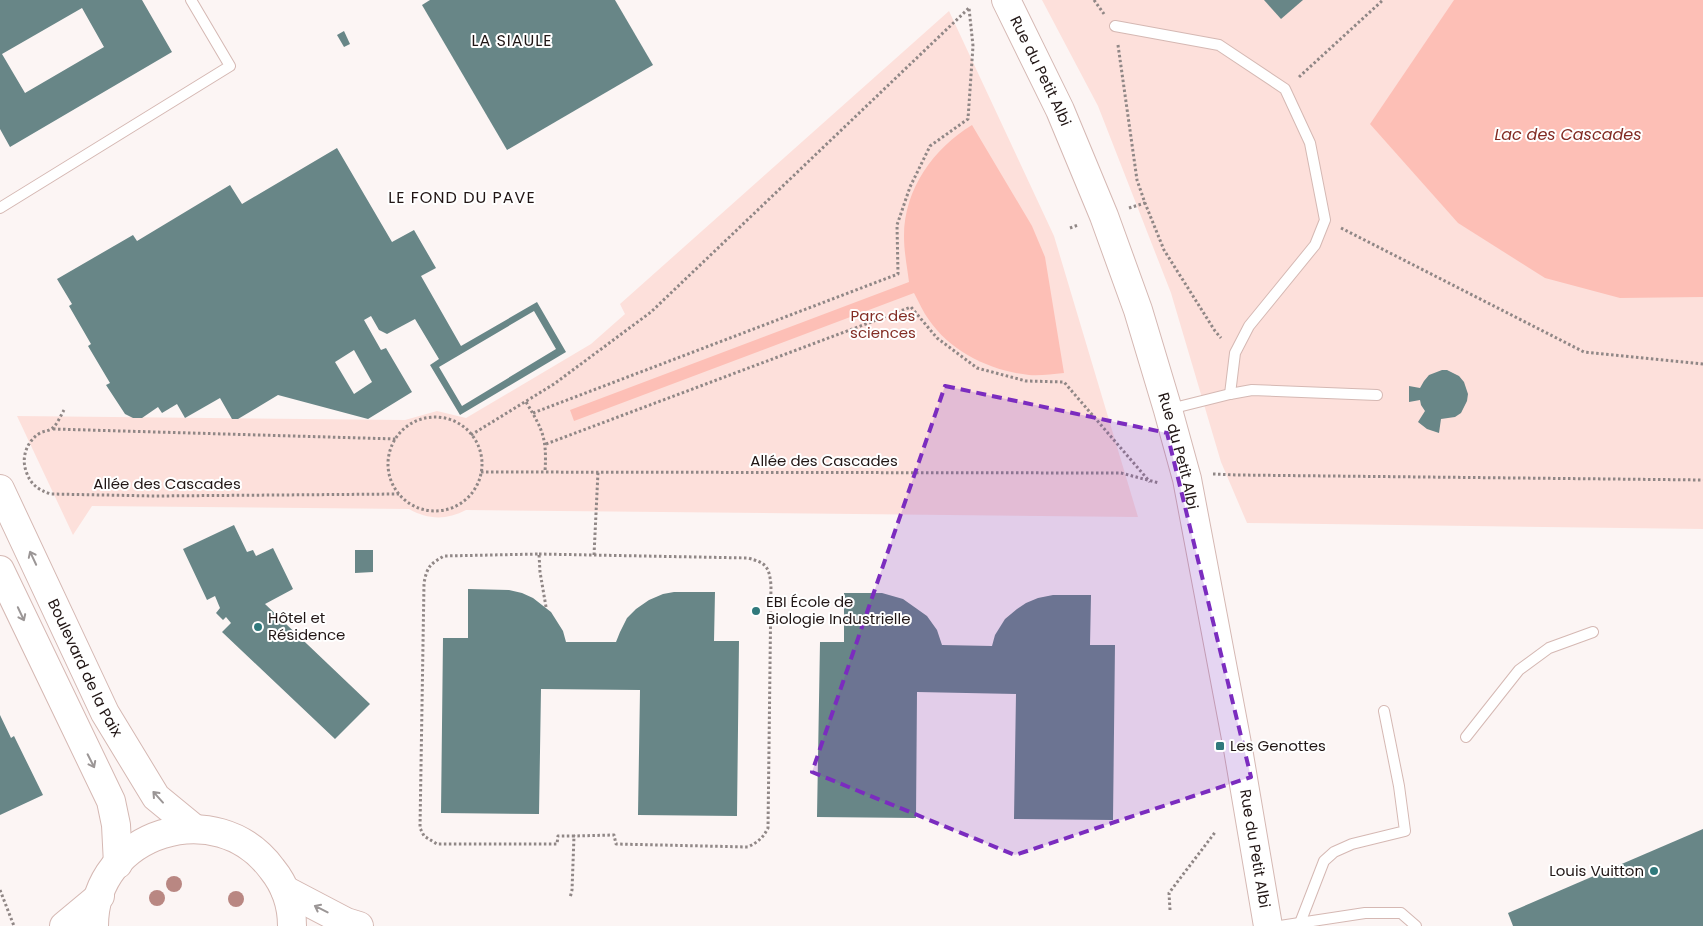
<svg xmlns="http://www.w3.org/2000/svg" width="1703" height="926" font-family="Poppins,sans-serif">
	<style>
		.green { fill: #fde0db }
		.water { fill: #fdbfb6 }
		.building { fill: #688687; fill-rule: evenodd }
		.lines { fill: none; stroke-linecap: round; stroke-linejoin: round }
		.lane-casing { stroke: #d5b8b3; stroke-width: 12 }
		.secondary-casing { stroke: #d5b8b3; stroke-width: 30 }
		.path { stroke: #908786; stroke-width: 3; stroke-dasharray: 2.5 2.5; stroke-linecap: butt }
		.lane { stroke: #fff; stroke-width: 10 }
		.secondary { stroke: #fff; stroke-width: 28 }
		.tree { fill: #b98782 }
		.oneway { stroke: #9b9696 }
		.marked { fill: #7b2cbf; fill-opacity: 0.2; stroke: #7b2cbf; stroke-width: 4; stroke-dasharray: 10 6; stroke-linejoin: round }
		.poi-dot { fill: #30797c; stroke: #fff; stroke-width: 2 }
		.labels { text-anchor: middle; stroke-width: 4; stroke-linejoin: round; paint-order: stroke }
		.street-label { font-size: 15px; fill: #211615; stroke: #fff }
		.park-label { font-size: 15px; fill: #832d24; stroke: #fff }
		.poi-label { font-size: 15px; fill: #211615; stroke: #fff; text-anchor: start }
		.neighbourhood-label { font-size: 16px; letter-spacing: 1px; fill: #211615; stroke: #fff }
		.water-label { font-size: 16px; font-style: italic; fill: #812a22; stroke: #fff }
	</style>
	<rect width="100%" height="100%" fill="#fcf5f4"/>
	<!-- green -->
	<g class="green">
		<path d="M1042,0H1703V529L1247,523L1221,462L1171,293L1098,106Z"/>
		<path d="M949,11L1054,236L1138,517L466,510C447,520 428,520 409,509L92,506L73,535L17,416L405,420L437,411L466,418L591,344L625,314L620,304Z"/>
	</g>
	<!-- water -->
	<g class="water">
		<path d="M1454,0H1703V297L1620,298L1545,278L1458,223L1370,124Z"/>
		<path d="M972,125L1032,226L1045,257L1064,373C1052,374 1040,376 1029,375C991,371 951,352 929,320C923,312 919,302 914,293L574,421L570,410L909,282C907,266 904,252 904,236C904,189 934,148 972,125Z"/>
	</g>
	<!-- building -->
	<g class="building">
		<path d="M0,0H142L172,52L10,147L0,129ZM82,8L104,47L25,93L2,54Z"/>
		<path d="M430,0H615L653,65L507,150L422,5Z"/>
		<path d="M1264,0H1303L1281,19Z"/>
		<path d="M344,31L350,44L344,47L337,35Z"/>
		<path d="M337,148L392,242L414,230L436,268L421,276L461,346L537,302L566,352L460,415L430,365L439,359L415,319L387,334L379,330L371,316L364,320L381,350L386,348L412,392L368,419L278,395L238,419H232L220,398L185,418L177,404L162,413L158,407L142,418H133L125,414L106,385L110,383L88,346L91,344L69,306L72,304L57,279L133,235L137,241L230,185L242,204ZM534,311L556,349L462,406L439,367ZM354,350L372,382L354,394L335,362Z"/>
		<path d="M1442,370H1447L1459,376L1464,382L1468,394L1467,401L1461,413L1455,417L1441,419L1439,433L1427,429L1418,422L1425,411L1421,405L1420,400L1409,402V386L1420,388L1424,381L1429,375Z"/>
		<path d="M234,525L247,552L253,550L256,556L273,548L293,589L265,604L370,704L335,739L222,632L231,623L226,617L223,620L216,613L220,608L215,596L207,600L183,549Z"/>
		<path d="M355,550H373V572L355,573Z"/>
		<path d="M468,589L509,590L522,593L533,598L551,612L563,631L566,642H616L620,632L627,618L636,609L649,600L663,594L674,592H715L714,641H739L737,816L638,815L640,690L541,689L539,814L441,813L443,638H468Z"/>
		<path d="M844,593H882L903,599L927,616L937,630L942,645L992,646L995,635L1005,619L1017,609L1026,603L1038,598L1053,595H1091L1090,645H1115L1113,820L1014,819L1016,694L917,692L916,818L817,817L820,642H844Z"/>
		<path d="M0,715L11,738L14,736L43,795L0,815Z"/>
		<path d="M1703,829V926H1513L1508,913Z"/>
	</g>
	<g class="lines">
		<!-- lane casing -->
		<g class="lane-casing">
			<g id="lane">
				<path d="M1115,26L1219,45L1285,89L1310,143L1325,220L1315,245L1249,326L1235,353L1230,394"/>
				<path d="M0,208L230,66L191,0"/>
				<path d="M1170,409L1230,394L1252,390L1377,395"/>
				<path d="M1466,737L1519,670L1549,648L1593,632"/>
				<path d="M1300,923L1324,861L1334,852L1352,844L1405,831L1399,786L1384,711"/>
				<path d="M1280,926L1365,913H1401L1416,926"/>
			</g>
		</g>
		<!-- secondary casing -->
		<g class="secondary-casing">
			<g id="secondary">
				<path id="s1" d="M1006,0L1060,110L1104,216L1138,310L1168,410L1187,479L1238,749L1268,926"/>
				<path id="s2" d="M0,489L105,713L156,797L195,829"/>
				<path d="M0,570L111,801L116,825L118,864"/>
				<path d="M285,890L346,922L359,926"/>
				<path d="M64,926L100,896"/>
				<path d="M94,926C94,832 217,794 272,869C285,885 292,905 292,926"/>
			</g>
		</g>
		<!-- path -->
		<g class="path">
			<path d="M1094,0L1104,14"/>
			<path d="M1118,45L1137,180L1145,203L1164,250L1215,331L1221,338"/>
			<path d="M1299,77L1383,0"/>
			<path d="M1129,208L1145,203"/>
			<path d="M1070,228L1078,225"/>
			<path d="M1341,228L1584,352L1703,364"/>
			<path d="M526,402C543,430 547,438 545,472"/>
			<path d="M64,410C61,415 56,427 51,429C48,431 44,431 40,433C27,441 21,457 26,471C30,484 38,490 51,494L155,496L399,494"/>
			<path d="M533,413L898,274L897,225L910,187L930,146L968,119L973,46L969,8"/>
			<circle cx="435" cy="464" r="47"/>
			<path d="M53,429L396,439"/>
			<path d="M471,435L554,384L651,312L969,8"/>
			<path d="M546,444L911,307L937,338L977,368L1026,381L1064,382L1150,482"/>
			<path d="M481,472L1121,473L1159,483"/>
			<path d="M1213,474L1237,475L1703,480"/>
			<path d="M539,554L748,558C766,563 769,566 771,585L768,828C763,838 758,842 748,847L616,844L614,835L574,836"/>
			<path d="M594,555L598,472"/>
			<path d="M546,607L540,572L539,554L444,556C430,564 427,567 424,583L420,828L424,836L437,844H557L558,836H574L572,890L570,898"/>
			<path d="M0,890L14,926"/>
			<path d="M1170,910L1169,893L1216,831"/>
		</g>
		<!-- lane -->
		<use href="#lane" class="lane"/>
		<!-- secondary -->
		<use href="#secondary" class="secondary"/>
	</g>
	<!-- trees -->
	<g class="tree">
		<circle cx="174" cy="884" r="8"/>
		<circle cx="157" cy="898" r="8"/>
		<circle cx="236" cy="899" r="8"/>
	</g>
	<!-- one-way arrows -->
	<defs><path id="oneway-shaft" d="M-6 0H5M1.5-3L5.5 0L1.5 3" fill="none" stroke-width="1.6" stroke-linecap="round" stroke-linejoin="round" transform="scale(1.25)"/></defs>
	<g class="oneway">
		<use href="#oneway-shaft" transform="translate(33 558) rotate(-115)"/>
		<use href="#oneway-shaft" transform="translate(21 614) rotate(65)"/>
		<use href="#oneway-shaft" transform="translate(91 761) rotate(63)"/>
		<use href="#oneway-shaft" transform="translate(158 797) rotate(-132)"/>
		<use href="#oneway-shaft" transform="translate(321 909) rotate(-153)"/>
	</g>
	<!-- marked area -->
	<path class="marked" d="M945,386L1167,433L1251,777L1015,855L812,772Z"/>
	<!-- markers -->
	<g class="poi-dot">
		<circle cx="756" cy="611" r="5"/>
		<circle cx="258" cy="627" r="5"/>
		<rect x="1215" y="741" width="10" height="10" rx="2.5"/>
		<circle cx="1654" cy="871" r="5"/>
	</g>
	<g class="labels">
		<!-- street labels -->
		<g class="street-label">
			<text dy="5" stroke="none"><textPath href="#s1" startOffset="79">Rue du Petit Albi</textPath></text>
			<text dy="5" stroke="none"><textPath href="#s1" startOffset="484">Rue du Petit Albi</textPath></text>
			<text x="824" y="466">Allée des Cascades</text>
			<text x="167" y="489">Allée des Cascades</text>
			<text dy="5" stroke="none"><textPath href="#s2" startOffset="198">Boulevard de la Paix</textPath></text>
			<text dy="5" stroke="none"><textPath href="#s1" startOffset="889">Rue du Petit Albi</textPath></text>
		</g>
		<!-- park labels -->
		<g class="park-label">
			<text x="883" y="321">Parc des<tspan x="883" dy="17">sciences</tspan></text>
		</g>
		<!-- poi labels -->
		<g class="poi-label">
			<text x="766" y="607">EBI École de<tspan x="766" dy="17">Biologie Industrielle</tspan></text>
			<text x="268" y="623">Hôtel et<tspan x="268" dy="17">Résidence</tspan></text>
			<text x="1230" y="751">Les Genottes</text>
			<text x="1644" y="876" text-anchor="end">Louis Vuitton</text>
		</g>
		<!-- neighbourhood labels -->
		<g class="neighbourhood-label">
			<text x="512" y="46">LA SIAULE</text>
			<text x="462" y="203">LE FOND DU PAVE</text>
		</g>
		<!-- water labels -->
		<g class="water-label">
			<text x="1568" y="140">Lac des Cascades</text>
		</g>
	</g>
</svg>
